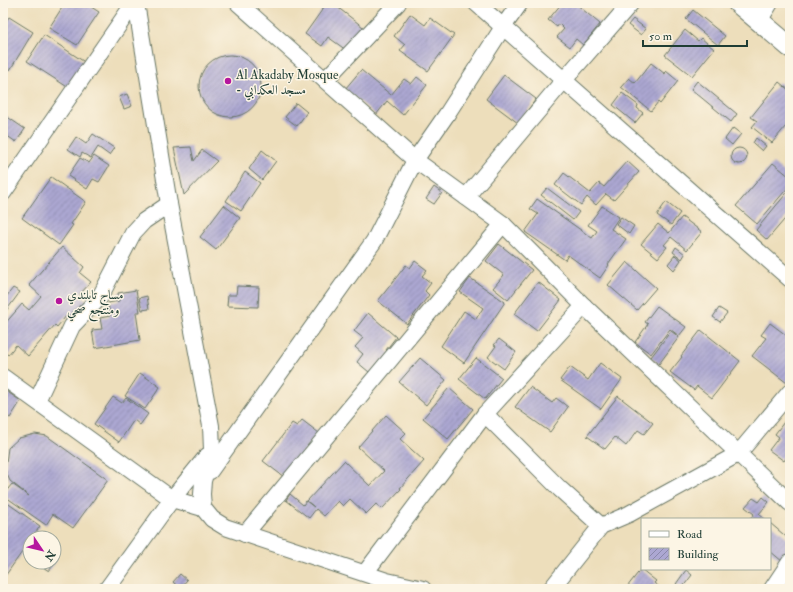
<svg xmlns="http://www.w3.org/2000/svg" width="793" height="592" font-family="'IM FELL Double Pica',Amiri,serif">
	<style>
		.building { fill: url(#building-hatch) }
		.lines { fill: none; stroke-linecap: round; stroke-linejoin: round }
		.minor-casing { stroke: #677563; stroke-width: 18 }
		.tertiary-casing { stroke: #677563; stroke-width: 22 }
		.minor { stroke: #fff; stroke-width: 16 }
		.tertiary { stroke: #fff; stroke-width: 20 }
		.poi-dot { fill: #b5179e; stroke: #fcf5e5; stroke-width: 1.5 }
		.labels { text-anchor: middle; stroke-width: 3; stroke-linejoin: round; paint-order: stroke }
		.poi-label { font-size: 13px; fill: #1f3d34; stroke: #fcf5e5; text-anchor: start }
	</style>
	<defs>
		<pattern id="building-hatch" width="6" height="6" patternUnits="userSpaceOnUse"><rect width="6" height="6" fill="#aca7d2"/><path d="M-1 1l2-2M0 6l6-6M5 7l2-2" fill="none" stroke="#8b89ab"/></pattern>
	</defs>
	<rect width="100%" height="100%" fill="#fcf5e5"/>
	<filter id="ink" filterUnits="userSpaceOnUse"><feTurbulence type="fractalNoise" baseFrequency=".025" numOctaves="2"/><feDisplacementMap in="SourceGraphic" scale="8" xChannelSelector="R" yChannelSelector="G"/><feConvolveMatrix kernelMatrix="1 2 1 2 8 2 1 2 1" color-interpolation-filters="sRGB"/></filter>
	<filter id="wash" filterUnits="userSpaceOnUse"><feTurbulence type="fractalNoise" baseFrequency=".012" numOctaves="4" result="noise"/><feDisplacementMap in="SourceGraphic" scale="16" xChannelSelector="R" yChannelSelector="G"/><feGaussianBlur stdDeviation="0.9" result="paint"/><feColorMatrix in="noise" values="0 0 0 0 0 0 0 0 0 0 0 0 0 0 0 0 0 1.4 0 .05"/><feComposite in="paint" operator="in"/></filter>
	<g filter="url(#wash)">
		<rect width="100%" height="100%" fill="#eddebb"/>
		<g id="blocks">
			<!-- building -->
			<g class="building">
				<path d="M65,3H85L99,12L77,45L49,28Z"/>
				<path d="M327,3H332L363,27L346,50L328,37L322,46L305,34Z"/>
				<path d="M562,3H575L600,24L583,45L576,39L570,47L557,37L564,29L559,24L557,27L548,20Z"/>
				<path d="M693,10L725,36L718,45L686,19Z"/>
				<path d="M410,14L425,25L430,18L454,35L428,71L400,51L405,45L394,36Z"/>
				<path d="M9,17L33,32L10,70L3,65V24H4Z"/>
				<path d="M633,19L646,29L641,35L628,25Z"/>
				<path d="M685,30L698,41L701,38L714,49L692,76L665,55Z"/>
				<path d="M44,35L86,63L69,88L27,61Z"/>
				<circle cx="230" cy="86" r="31"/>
				<path d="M651,63L665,74L666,71L678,81L660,104L658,102L651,111L621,87L629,78L635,83Z"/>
				<path d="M361,70L391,95L404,79L411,84L417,77L427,85L403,115L387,101L376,115L345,89Z"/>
				<path d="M504,75L536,99L518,123L486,99Z"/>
				<path d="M697,81L737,114L731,122L691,89Z"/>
				<path d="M779,82L790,91V121L772,143L752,127L757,121L751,117Z"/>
				<path d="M622,93L638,105L637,108L643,113L635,123L613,105Z"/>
				<path d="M127,94L132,106L124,109L119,97Z"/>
				<path d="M296,103L307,112L297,126L285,117Z"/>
				<path d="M3,114L25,129L16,142L3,133Z"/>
				<path d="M733,128L741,134L732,145L725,139Z"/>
				<path d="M93,134L114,148L109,155L98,147L91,158L82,153L80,157L68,149L76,137L86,144Z"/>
				<path d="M756,138L766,146L762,151L753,143Z"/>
				<path d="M191,147L194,161L202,150L217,161L184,195L174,148Z"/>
				<circle cx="739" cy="156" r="8"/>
				<path d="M262,150L276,161L262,180L249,169Z"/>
				<path d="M94,156L109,166L99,182L93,179L87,189L68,176L80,158L89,163Z"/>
				<path d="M627,161L639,172L614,200L606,194L596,205L587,197L581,205L555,185L564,173L590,193L599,183L604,187Z"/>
				<path d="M773,163L790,177V185L757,224L736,206Z"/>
				<path d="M245,172L260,183L241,211L226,201Z"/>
				<path d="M51,177L86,202L71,224L73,225L59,245L22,218Z"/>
				<path d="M434,187L442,193L434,204L426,199Z"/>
				<path d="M547,188L579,212L573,220L541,195Z"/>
				<path d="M790,189V213L767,240L756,230Z"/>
				<path d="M537,199L592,238L597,231L588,225L602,206L619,217L611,229L626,239L608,264L609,265L600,278L568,255L565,260L525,232L538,214L530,209Z"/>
				<path d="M666,202L680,213L671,225L657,215Z"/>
				<path d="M224,205L240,218L216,250L200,237Z"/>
				<path d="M621,217L634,226L629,234L616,224Z"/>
				<path d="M682,217L702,232L687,250L671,237L664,245L667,247L658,258L641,244L658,224L669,233Z"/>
				<path d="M499,244L532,270L508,300L493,288L504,275L486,261Z"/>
				<path d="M62,247L84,267L80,273L91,282L80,294L90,304L75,322L67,315L57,327L55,325L28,356L16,345L8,355L3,350V326L22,304L29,310L41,296L29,285Z"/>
				<path d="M676,247L685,254L682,259L673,252Z"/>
				<path d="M675,255L681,260L674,270L668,264Z"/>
				<path d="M415,261L427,270L422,276L431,283L425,291L429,295L407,324L378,301L406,265L410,268Z"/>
				<path d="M627,262L656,288L637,310L608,285Z"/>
				<path d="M470,278L505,302L464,363L441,346L464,311L476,319L483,308L460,292Z"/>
				<path d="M538,282L561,300L537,331L514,314Z"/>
				<path d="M237,286L259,287L258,307L227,306L228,295H236Z"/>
				<path d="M13,288L20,292L3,315V295L6,297Z"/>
				<path d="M136,290L140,312H136L140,340L95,348L92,330L102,329L100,318L110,316L108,303L119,301L118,293Z"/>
				<path d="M147,296L149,309L142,310L139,298Z"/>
				<path d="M657,306L686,327L679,336L670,329L651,354L635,342L648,324L645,322Z"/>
				<path d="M719,308L727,313L720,322L713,317Z"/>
				<path d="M368,313L396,337L386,350L393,356L375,377L357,362L363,354L355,347L363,338L354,331Z"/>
				<path d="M770,323L790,338V378L787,383L752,356L766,338L761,335Z"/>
				<path d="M701,330L740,361L712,398L697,386L694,390L670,372L682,357L681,356Z"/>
				<path d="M671,331L679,337L659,364L651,357Z"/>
				<path d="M499,339L516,352L504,369L488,357L496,346L494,345Z"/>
				<path d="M420,358L446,380L426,405L399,382Z"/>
				<path d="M476,358L502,378L485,399L459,379Z"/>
				<path d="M600,363L622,379L601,409L560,380L570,367L588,380Z"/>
				<path d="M140,373L160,387L145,409L125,396Z"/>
				<path d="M530,387L552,403L556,398L568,407L550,432L515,407Z"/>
				<path d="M449,388L473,409L448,439L423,418Z"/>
				<path d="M3,389L21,401L10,418L3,413Z"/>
				<path d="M618,396L653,423L644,434L638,430L626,446L615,437L605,449L587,436Z"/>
				<path d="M113,397L122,403L126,398L148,414L140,425L134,420L119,442L94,424Z"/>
				<path d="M790,414V453L784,461L769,450L779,437L775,434Z"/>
				<path d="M386,415L406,433L400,439L424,461L400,488L401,489L382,509L376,504L366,514L350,499L343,506L338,501L324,516L316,509L309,518L286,500L290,494L303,505L306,501L314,507L307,501L344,461L370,486L384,471L358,447Z"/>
				<path d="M302,420L319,433L284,477L263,461L292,423L297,426Z"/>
				<path d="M35,434L47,436L108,480L73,528L53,514L46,525L3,495L12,484L29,496L10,481L5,470L8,448L19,438Z"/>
				<path d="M763,497L769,502L759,514L765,519H750L754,514L745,507L753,498L759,502Z"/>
				<path d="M3,500L40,526L32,538H30V558L22,552L3,579Z"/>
				<path d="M770,523L790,540V554L783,562L770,551Z"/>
				<path d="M54,558L57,560L49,571L35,562H54Z"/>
				<path d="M641,569L656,581L654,583L662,589H629L627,587Z"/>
				<path d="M686,570L692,575L682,588L676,584Z"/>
				<path d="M180,574L187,580L180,588L173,582Z"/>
			</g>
		</g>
	</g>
	<g filter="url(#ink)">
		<use href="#blocks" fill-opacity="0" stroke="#677563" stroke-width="1"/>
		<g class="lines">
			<!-- minor casing -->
			<g class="minor-casing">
				<g id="minor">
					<path d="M136,3L169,204L211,426L212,450L203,481L202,494L203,508L212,519L225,527L387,581L423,589"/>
					<path d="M238,3L415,160L503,224L584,306L790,503"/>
					<path d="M476,3L790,279"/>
					<path d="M759,21L770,3"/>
					<path d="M325,80L398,3"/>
					<path d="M3,193L134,3"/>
					<path d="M466,197L564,80L631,3"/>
					<path d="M3,377L172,499L203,508"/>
					<path d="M37,401L72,326L100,297L133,233L144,221L169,204"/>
					<path d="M485,414L560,489L601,526"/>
					<path d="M210,471L374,241L415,160L447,114L503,27L520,3"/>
					<path d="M245,534L503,224"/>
					<path d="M365,573L485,414L584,306"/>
					<path d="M107,589L172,499L207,456"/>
					<path d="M551,589L601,526L629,514L738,454L790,392"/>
					<path d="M772,589L790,562"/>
				</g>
			</g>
			<!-- tertiary casing -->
			<g class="tertiary-casing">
				<path id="tertiary" d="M738,3L790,47"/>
			</g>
			<!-- minor -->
			<use href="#minor" class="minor"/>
			<!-- tertiary -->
			<use href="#tertiary" class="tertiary"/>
		</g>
	</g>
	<!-- markers -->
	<g class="poi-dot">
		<circle cx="228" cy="81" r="4"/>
		<circle cx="59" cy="301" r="4"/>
	</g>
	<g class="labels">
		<!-- poi labels -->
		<g class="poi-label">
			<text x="236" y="79">Al Akadaby Mosque<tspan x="236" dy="15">- مسجد العكدابي</tspan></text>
			<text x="67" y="299">مساج تايلندي<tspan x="67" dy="15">ومنتجع صحي</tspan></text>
		</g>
	</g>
	<!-- margin -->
	<rect width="793" height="592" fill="none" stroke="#fcf5e5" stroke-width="16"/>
	<!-- legend -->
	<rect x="641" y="518" width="130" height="52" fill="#fcf5e5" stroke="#a4ab9e"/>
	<rect x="649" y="531" width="20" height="6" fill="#ffffff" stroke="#a4ab9e"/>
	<text x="677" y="538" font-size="12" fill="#1f3d34">Road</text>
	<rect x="649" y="548" width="20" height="12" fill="url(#building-hatch)" stroke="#a4ab9e"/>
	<text x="677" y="558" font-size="12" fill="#1f3d34">Building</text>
	<!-- north arrow -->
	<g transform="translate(42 550) rotate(125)"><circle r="19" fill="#fcf5e5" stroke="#a4ab9e"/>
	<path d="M0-3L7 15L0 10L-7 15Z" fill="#b5179e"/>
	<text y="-6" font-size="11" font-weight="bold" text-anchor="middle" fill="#1f3d34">N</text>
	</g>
	<!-- scale -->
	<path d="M643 40v6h104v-6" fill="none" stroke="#1f3d34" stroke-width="2"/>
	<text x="649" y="40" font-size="12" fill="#1f3d34" stroke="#fcf5e5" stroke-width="3" paint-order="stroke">50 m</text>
</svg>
